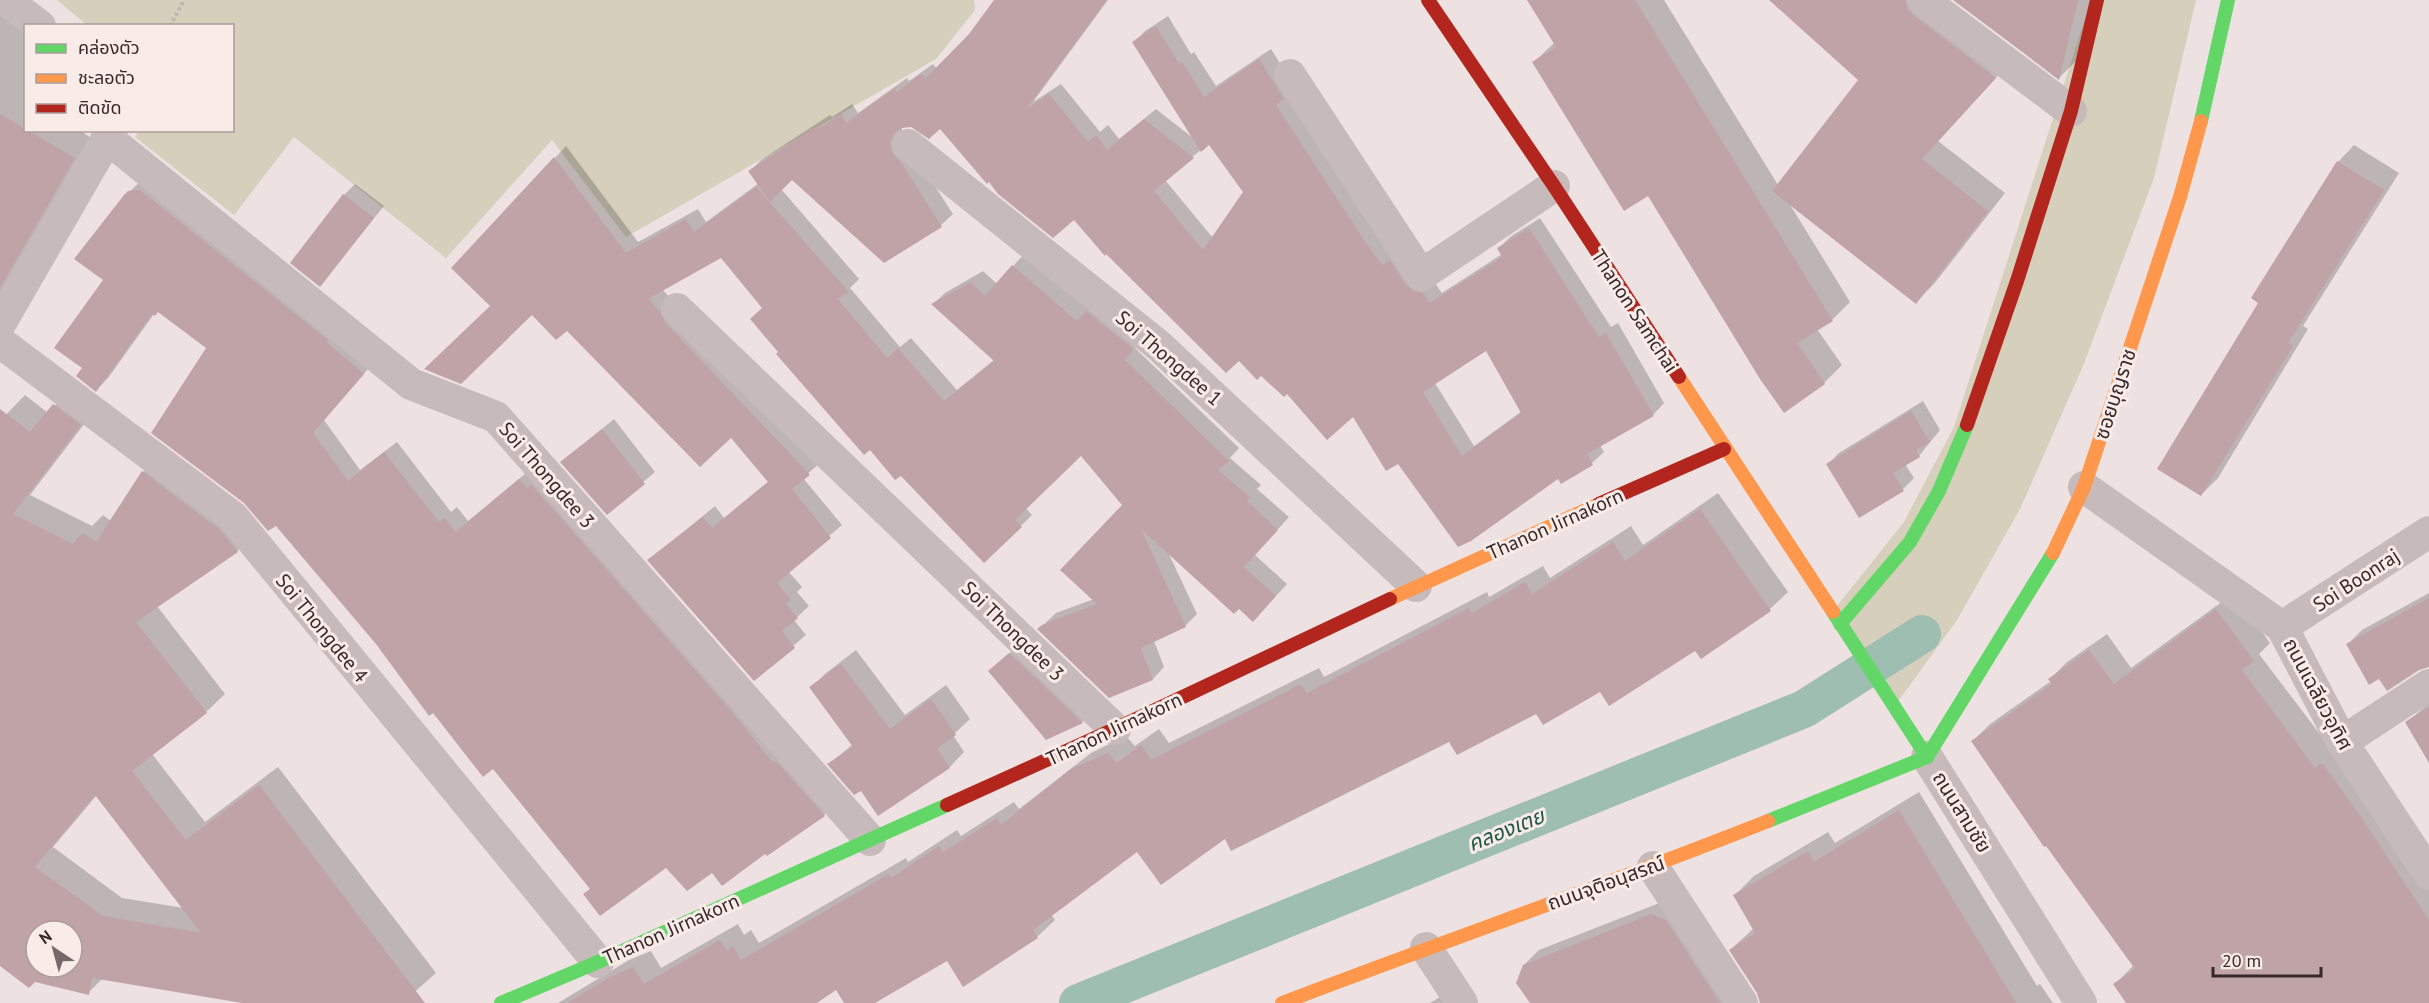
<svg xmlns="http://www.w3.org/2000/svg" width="2429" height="1003" font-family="'PT Sans','Noto Sans Thai',sans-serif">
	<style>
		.green { fill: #d5cfbb }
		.shadow { fill: #0003; fill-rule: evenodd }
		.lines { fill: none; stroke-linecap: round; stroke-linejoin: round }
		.canal { stroke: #9dbeb1; stroke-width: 38 }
		.building { fill: #c0a3a6; fill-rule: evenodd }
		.path { stroke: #bfb3b2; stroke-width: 4; stroke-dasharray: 3 3; stroke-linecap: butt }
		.street { stroke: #c6bbba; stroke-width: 32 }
		.fast { stroke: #63d668; stroke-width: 14 }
		.slow { stroke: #ff974d; stroke-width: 14 }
		.jam { stroke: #b3261e; stroke-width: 14 }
		.labels { text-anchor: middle; stroke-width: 6; stroke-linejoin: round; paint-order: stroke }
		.street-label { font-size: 20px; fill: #362829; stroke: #f9ebe8 }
		.water-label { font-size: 21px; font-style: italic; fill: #1e5745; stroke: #f9ebe8 }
	</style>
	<rect width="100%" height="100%" fill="#ede2e1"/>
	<!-- green -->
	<g class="green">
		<path d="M57,0H974L975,10L936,59L626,237L552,140L446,258L294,137L234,215L135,137L139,131L232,130V26L87,25Z"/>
		<path d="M2091,0H2196L2154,178L2083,366L2020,509L1957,620L1894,707L1833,611L1904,522L1954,427Z"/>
	</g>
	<!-- shadow -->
	<g class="shadow">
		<path d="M0,0L26,26V130H79L93,139L0,298Z"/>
		<path d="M996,0H1108L1033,102L1061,84L1100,132L1108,125L1119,139L1156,109L1193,138L1134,42L1145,31L1168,16L1191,54L1194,52L1216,86L1271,49L1295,87L1442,293L1502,254L1499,248L1510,237L1540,218L1611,327L1618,323L1664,403L1653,415L1600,445L1604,452L1592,463L1561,482L1558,476L1399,462L1354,415L1287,392L1239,359L1074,217L941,127H902V139L913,152L953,214L941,225L884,261L792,178L781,189L859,279L850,288L900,347L911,338L957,390L995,359L933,304L945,293L983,271L997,284L1024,254L1145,336L1135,348L1239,448L1230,458L1261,485L1257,489L1289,517L1255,555L1287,584L1265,608L1168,552L1197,614L1185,626L1154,641L1164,667L1153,679L1039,629L1056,613L1094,599L1124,505L1081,454L1025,507L1032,515L985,561L901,474L870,448L780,352L763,307L722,256L662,289L821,462L803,478L842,525L788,571L802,587L797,592L809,606L794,620L806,635L754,679L649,560L715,506L724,518L769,481L731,436L567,328L533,313L492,306L555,158L566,146L638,242L698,209L706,222L759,183L750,171L761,160L830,115L832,117L852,104L858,113L907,78L909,81L933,64L937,69L970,35ZM1209,143L1245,192L1213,238L1165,180ZM1487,349L1522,411L1474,446L1435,383Z"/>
		<path d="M1529,0H1664L1778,185L1860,80L1789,0H1935L2013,59L1938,141L2005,193L1934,284L1916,302L1789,203L1850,302L1832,320L1817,329L1842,365L1824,383L1648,194L1534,62L1555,42Z"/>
		<path d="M1956,0H2091L2077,60L2059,78Z"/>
		<path d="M2354,145L2399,173L2303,326L2308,329L2218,478L2201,495L2261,302L2338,162Z"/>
		<path d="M142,180L375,361L324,420L360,470L397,442L451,512L457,507L468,521L532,468L836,803L824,815L765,852L712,871L667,866L585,894L591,888L493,767L208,348L159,310L154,314L108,378L96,390L85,368L129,192Z"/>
		<path d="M355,184L384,206L320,285L344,195Z"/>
		<path d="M73,386L98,406L30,495L92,526L103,515L111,521L143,472L162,453L256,532L237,551L157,606L225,694L206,712L152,754L205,822L278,767L436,973L402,1003H251L103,978L88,993L0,964V421L25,395L48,413ZM97,795L184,908L122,898L53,847ZM36,931H72V967H36Z"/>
		<path d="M1923,401L1940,430L1919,456L1905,464L1914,478L1903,489L1860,516L1828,464L1839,453Z"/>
		<path d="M614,419L655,472L607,513L562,462Z"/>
		<path d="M1718,493L1788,592L1770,609L1701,657L1696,649L1600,690L1450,740L1226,837L1137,850L1051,914L1055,920L1037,937L948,959L872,1003H845L837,988L815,1003H558L629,960L651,951L661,968L738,924L744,935L751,930L759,943L906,858L908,862L957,830L961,836L1014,802L1019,809L1091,753L1126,736L1135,746L1159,729L1169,743L1319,668L1324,677L1487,592L1489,597L1543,566L1550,578L1631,526L1643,545Z"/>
		<path d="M2234,593L2270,643L2259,654L2429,878V1003H2128L2115,984L2134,965L1973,741L1990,724L2051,681L2050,679L2067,662L2107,634L2131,668Z"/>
		<path d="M2429,593V666L2380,677L2348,644L2362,630Z"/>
		<path d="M1021,643L1093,711L1082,722L1046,738L990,671Z"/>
		<path d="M856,650L905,715L946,685L970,719L953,735L964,752L950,767L879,814L861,789L829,764L853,744L811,688L826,673Z"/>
		<path d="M2429,703V757L2407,722Z"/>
		<path d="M1919,792L2037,986L2040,984L2053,1003H1786L1730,950L1754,928L1735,895L1754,876L1828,832L1835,843Z"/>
		<path d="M1667,900L1743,1003H1531L1524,965L1539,950Z"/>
		<path d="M1456,987L1467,1003H1430Z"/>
	</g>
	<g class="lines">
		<!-- canal -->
		<path class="canal" d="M1078,1003L1804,709L1922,634"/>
	</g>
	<!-- building -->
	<g class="building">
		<path d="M994,0H1107L1026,109L1049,94L1088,142L1096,135L1107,150L1144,119L1194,158L1154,191L1203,250L1243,192L1209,145L1201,152L1132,42L1156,26L1179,64L1182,62L1204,97L1259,59L1284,99L1276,105L1366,243L1382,265L1390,260L1406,285L1414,291L1423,293L1430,303L1502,257L1497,248L1529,228L1599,337L1606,333L1654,416L1587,454L1593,465L1561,484L1558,479L1471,541L1458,547L1398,464L1386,471L1353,417L1327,440L1287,394L1284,397L1261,376L1257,380L1239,361L1226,373L1106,254L1105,256L1074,220L1053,238L998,194L989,182L987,184L940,129L929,139L911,127L902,128L894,133L890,142L892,152L902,164L942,227L884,263L792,180L770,202L748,171L818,125L820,128L841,114L846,123L895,88L897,92L921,74L925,79L969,34ZM1486,351L1521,413L1462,456L1423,392Z"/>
		<path d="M1527,0H1635L1833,321L1797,343L1825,384L1784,413L1760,379L1648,196L1624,211L1532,62L1556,47Z"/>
		<path d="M1769,0H1905L1907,8L1912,14L1996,78L1922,159L1988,211L1916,304L1772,191L1858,80Z"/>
		<path d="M1953,0H2078L2059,80L2021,51Z"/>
		<path d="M0,114L75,158L0,288Z"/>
		<path d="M554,157L626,253L686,219L694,232L756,187L849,292L838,299L887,358L898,348L944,401L994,361L931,304L971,282L985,296L1012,265L1077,321L1086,311L1134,349L1125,360L1229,461L1218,470L1250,497L1247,501L1278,530L1244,567L1276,596L1253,622L1239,609L1234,614L1141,529L1186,627L1141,648L1153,680L1109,698L1037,629L1042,625L1097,604L1060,570L1122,505L1081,456L1015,520L1022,527L984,563L901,476L895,480L870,450L864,455L776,354L778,352L750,319L762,308L721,258L648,299L660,312L665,322L810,475L792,489L831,538L777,583L791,600L786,604L798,618L782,631L795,648L754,681L647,560L703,517L712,528L768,482L731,438L700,467L567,331L556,340L532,315L461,384L424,369L490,306L451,268Z"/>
		<path d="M2337,161L2384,190L2288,343L2293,346L2201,496L2157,469L2258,303L2251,298Z"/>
		<path d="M140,190L328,340L326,342L364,374L313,433L348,481L384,452L439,522L444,518L456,532L519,479L527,488L531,484L733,713L773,763L776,761L825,816L767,856L765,854L722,886L712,873L687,891L666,868L600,916L583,894L590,889L493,769L483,777L433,713L429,716L376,644L276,526L268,531L244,503L151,433L206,348L158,312L155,316L152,314L96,392L76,376L82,368L54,348L103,280L74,259L124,195L128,191Z"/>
		<path d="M343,194L374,218L320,287L290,263Z"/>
		<path d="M53,404L81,425L13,514L73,544L83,533L96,542L142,471L220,530L238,552L136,622L207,713L132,771L186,840L259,785L425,1003H242L92,978L89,995L35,982L29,988L0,966V409L30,432ZM95,795L201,933L103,916L35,867ZM36,931H72V967H36Z"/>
		<path d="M1911,411L1930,442L1916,450L1920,457L1893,473L1904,491L1859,518L1826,464Z"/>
		<path d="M602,429L645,484L607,515L560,462Z"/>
		<path d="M1700,509L1771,611L1701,659L1695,651L1609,706L1600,692L1543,725L1536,714L1457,755L1449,742L1231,851L1225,839L1161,885L1137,852L1033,930L1038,938L963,987L947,961L875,1003H844L836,990L817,1003H567L610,977L633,967L644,984L720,940L727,951L733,946L741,960L889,874L891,878L939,846L943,852L997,818L1001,825L1071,769L1108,753L1117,763L1141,745L1151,760L1301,684L1307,693L1469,608L1472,613L1525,582L1532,594L1613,542L1625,561Z"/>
		<path d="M2429,598V667L2419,670L2387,691L2379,679L2369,685L2346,644Z"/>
		<path d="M2216,609L2254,661L2242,670L2315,768L2322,763L2357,811L2429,920V1003H2126L2113,984L2135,969L2046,846L2044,847L1971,741L2052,684L2048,679L2089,650L2114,684Z"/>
		<path d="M1009,653L1083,723L1046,740L988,671Z"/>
		<path d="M841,664L890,729L931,699L956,735L937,748L950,768L878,816L861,791L854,795L827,764L853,747L809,687Z"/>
		<path d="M2429,707V763L2405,722Z"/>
		<path d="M1899,810L2016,1003H1760L1757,993L1729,950L1755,933L1733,895L1808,851L1814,862Z"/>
		<path d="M1651,914L1666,920L1720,1003H1530L1516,983L1523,965Z"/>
	</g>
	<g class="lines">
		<!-- path -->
		<path class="path" d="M170,26L184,0"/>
		<!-- street -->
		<g class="street">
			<path d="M6,0L40,26"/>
			<path d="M1923,0L2071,111"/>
			<path d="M1290,75L1421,275L1554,186"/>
			<path d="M107,138L411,384L496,417L870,840"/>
			<path d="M908,145L1158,345L1416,586"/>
			<path d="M677,309L1115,729"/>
			<path d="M0,324L112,130"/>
			<path d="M0,342L233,517L598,962"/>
			<path d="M2084,487L2282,627L2342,742L2429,874"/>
			<path d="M2282,627L2429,532"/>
			<path d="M2342,742L2429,685"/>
			<path d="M1927,757L2081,1003"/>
			<path d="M1653,867L1742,1003"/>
			<path d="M1426,948L1462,1003"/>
		</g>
		<!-- fast -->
		<g class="fast">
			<path d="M2201,121L2228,0"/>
			<path d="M1833,612L1927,757"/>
			<path d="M1840,624L1910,542L1939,491L1967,425"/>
			<path d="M1927,757L2053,553"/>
			<path d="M1768,821L1927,757"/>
			<path d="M501,1003L598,962L947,805"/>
		</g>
		<!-- slow -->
		<g class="slow">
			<path d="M1679,377L1833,612"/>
			<path d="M2053,553L2084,487L2180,197L2201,121"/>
			<path d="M1390,599L1599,504"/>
			<path d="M1282,1003C1444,941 1607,885 1768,821"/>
		</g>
		<!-- jam -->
		<g class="jam">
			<path d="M1428,0L1554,186L1679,377"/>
			<path d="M1967,425L2017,281L2071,111L2097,0"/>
			<path d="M1599,504L1724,449"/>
			<path d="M947,805L1115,729L1390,599"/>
		</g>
	</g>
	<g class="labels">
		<!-- street labels -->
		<g class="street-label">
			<text transform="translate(1635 311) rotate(57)" y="7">Thanon Samchai</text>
			<text transform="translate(1169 358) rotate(41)" y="7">Soi Thongdee 1</text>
			<text transform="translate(2115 394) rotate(-72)" y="7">ซอยบุญราช</text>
			<text transform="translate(547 475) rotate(49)" y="7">Soi Thongdee 3</text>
			<text transform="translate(1555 524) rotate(-24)" y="7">Thanon Jirnakorn</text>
			<text transform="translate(2356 580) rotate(-33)" y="7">Soi Boonraj</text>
			<text transform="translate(322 628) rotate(51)" y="7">Soi Thongdee 4</text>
			<text transform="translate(1013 631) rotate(44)" y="7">Soi Thongdee 3</text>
			<text transform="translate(2318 694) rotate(62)" y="7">ถนนเฉลียวอุทิศ</text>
			<text transform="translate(1114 729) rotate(-25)" y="7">Thanon Jirnakorn</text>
			<text transform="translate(1962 812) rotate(58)" y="7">ถนนสามชัย</text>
			<text transform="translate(1606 883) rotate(-20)" y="7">ถนนจุติอนุสรณ์</text>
			<text transform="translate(671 929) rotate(-24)" y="7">Thanon Jirnakorn</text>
		</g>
		<!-- water labels -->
		<g class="water-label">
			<text transform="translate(1506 830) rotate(-22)" y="7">คลองเตย</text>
		</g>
	</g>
	<!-- legend -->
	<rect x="24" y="24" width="210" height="108" fill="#f9ebe8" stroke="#ab9d9c" stroke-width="1.5"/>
	<rect x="36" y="44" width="30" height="9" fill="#63d668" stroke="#ab9d9c" stroke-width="1.5"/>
	<text x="78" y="54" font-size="18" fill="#362829">คล่องตัว</text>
	<rect x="36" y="74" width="30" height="9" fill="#ff974d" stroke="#ab9d9c" stroke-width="1.5"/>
	<text x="78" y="84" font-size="18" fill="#362829">ชะลอตัว</text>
	<rect x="36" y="104" width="30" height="9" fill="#b3261e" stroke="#ab9d9c" stroke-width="1.5"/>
	<text x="78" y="114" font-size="18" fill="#362829">ติดขัด</text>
	<!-- north arrow -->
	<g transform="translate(54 949) rotate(324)"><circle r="28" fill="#f9ebe8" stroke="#ab9d9c" stroke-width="1.5"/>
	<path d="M0-4.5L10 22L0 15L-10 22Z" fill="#766969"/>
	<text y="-9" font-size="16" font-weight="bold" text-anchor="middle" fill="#362829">N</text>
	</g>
	<!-- scale -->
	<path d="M2213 967v9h108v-9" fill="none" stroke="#362829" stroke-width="3"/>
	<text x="2222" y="967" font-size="18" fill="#362829" stroke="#f9ebe8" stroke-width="4.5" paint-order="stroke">20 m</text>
</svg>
